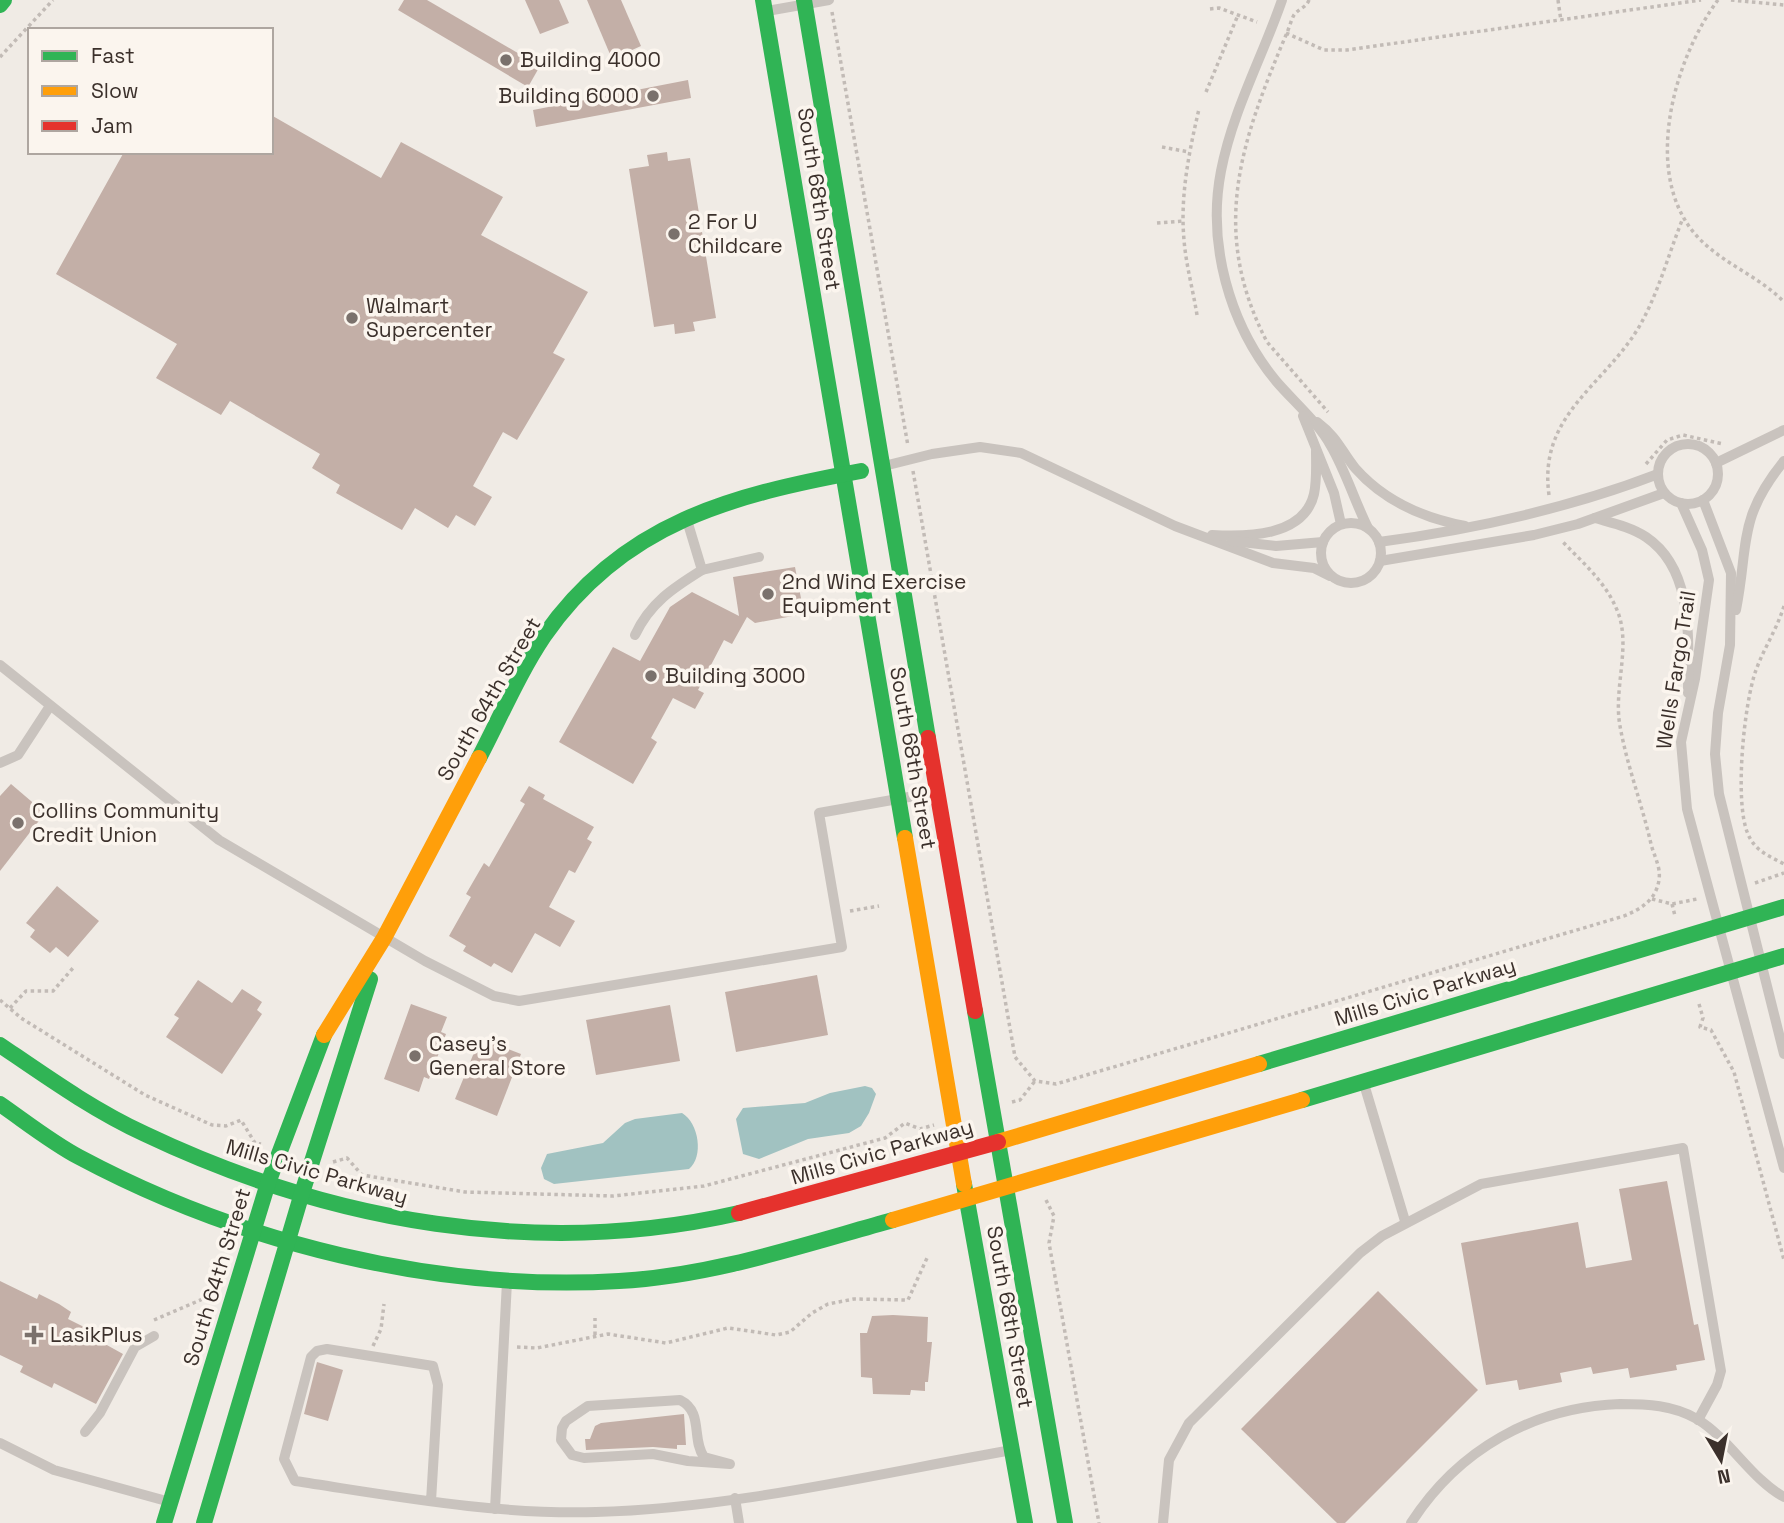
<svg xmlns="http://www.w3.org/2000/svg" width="1784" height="1523" font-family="'Space Grotesk',sans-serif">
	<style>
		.water { fill: #a1c2c1 }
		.building { fill: #c3afa7 }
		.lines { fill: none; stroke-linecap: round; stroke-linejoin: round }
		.path { stroke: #c2bbb6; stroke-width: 3.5; stroke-dasharray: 3.5 3.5; stroke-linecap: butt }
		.lane { stroke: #c9c3be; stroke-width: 10 }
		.fast { stroke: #30b455; stroke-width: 16 }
		.slow { stroke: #ff9f0a; stroke-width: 16 }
		.jam { stroke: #e5322d; stroke-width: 16 }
		.poi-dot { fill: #7a716c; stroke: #fbf5ee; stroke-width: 2.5 }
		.labels { text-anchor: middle; stroke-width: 7; stroke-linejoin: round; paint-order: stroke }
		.poi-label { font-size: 21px; fill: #3b302b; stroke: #fbf5ee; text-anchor: start }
		.street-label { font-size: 21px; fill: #3b302b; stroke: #fbf5ee }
	</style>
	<rect width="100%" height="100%" fill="#f0ebe5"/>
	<!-- water -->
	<g class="water">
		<path d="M865,1086L872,1088L876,1094L869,1113L861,1126L849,1133L808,1139L759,1159L743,1154L736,1119L743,1108L805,1103L830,1093Z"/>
		<path d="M682,1113C699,1123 704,1157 689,1169L554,1184L544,1179L541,1168L547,1154L603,1143L625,1123L635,1119Z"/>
	</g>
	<!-- building -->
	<g class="building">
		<path d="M404,0H427L540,66L528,87L398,10Z"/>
		<path d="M525,0H559L569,23L540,34Z"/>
		<path d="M587,0H621L641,46L612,59Z"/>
		<path d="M688,80L691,98L536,127L533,110Z"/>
		<path d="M271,115L381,178L401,142L503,197L481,235L588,292L553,353L565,359L517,440L503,432L473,486L492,497L475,526L456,515L448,528L415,508L402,530L336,493L340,485L312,468L320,454L230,401L221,415L156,378L177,344L56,274L124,152H271Z"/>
		<path d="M667,152L668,161L690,158L716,318L693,322L695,331L675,334L674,324L654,327L629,169L649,166L647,155Z"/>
		<path d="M795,567L804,614L755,623L747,617L732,644L724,640L698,690L704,693L695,709L673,698L651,738L657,742L633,784L559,742L613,647L640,661L670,607L692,592L739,616L733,577Z"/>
		<path d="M11,784L45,813L0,871V796Z"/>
		<path d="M529,786L545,795L543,799L594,827L587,839L592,842L575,873L569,870L549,907L575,921L560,947L535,933L512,973L494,963L491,967L463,951L466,946L449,936L471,897L466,894L484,863L489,867L525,804L520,801Z"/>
		<path d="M57,886L99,921L68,957L56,947L50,953L30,937L35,930L26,923Z"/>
		<path d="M817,975L828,1035L736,1052L725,992Z"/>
		<path d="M198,980L232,1003L242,989L262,1002L257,1010L262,1014L222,1074L166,1037L179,1018L174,1015Z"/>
		<path d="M411,1004L447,1017L441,1032L446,1034L429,1079L424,1077L419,1092L384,1079Z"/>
		<path d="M670,1005L680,1061L596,1075L586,1020Z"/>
		<path d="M480,1038L521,1054L497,1116L455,1099Z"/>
		<path d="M1667,1181L1694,1325L1698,1324L1705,1360L1676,1365L1677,1370L1630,1378L1628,1368L1593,1374L1591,1367L1560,1373L1562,1382L1519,1390L1517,1380L1486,1385L1461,1243L1578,1222L1586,1268L1632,1260L1619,1189Z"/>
		<path d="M0,1281L37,1299L39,1294L59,1304L71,1312L68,1319L108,1339L105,1344L123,1354L96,1404L54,1383L52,1388L20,1372L23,1366L0,1355Z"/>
		<path d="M1378,1291L1478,1390L1345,1523H1337L1241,1429Z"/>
		<path d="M893,1315L928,1317L927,1342H932L928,1382H925V1391L911,1390L910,1395L873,1394L872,1378L861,1377L860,1333H867L872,1316Z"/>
		<path d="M317,1362L343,1370L328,1421L304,1414Z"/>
		<path d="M684,1414L686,1445H677V1449L653,1447L586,1450L585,1439H590L595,1426L601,1423Z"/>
	</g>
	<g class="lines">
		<!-- path -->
		<g class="path">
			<path d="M1309,0C1306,8 1299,8 1294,15C1291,20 1289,29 1286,35C1241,142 1209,230 1267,342L1328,412"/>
			<path d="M1558,0L1561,21"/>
			<path d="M1718,0C1674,59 1642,172 1695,234C1720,263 1758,275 1784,302"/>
			<path d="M1731,0L1784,5"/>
			<path d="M1210,9L1219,8L1257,22"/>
			<path d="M832,12L908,446"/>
			<path d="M1286,33L1324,50H1347L1701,0"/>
			<path d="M0,57L53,0"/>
			<path d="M1206,92L1238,15"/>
			<path d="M1162,147L1189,152"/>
			<path d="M1157,223L1183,221"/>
			<path d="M1197,315C1193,290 1186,265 1184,240C1180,196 1189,152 1199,109"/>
			<path d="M1646,464L1667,440L1683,435L1723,444"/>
			<path d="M913,471L1015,1057L1035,1081L1056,1084L1624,916C1641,909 1656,900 1659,880C1661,867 1654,856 1651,844C1642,804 1627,766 1620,726C1613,688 1632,645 1617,610C1605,581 1582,562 1561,540"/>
			<path d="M1549,495C1538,415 1603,387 1639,327C1659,292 1668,255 1683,218"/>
			<path d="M1784,606C1777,629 1764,648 1756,670C1744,703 1734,803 1748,834C1755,851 1769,856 1784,864"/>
			<path d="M1755,883L1784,873"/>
			<path d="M1652,899L1672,904L1697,899"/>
			<path d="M1672,904L1675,916"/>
			<path d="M850,911L879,906"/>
			<path d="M0,1000L21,1018L145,1095L212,1125L226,1126L241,1120L255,1143L261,1144"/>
			<path d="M1699,1004L1703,1018L1700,1027L1711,1030L1734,1072L1784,1260"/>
			<path d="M10,1008L26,991H53L73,968"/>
			<path d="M1012,1102L1020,1100L1035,1081"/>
			<path d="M333,1162L347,1158L362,1175L465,1192L613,1196L704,1186L885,1138L905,1123L920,1129L934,1125"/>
			<path d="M1046,1200L1054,1216L1049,1243L1099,1523"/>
			<path d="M154,1320L212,1295"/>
			<path d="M595,1335V1318"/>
			<path d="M373,1346L381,1329L384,1304"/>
			<path d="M517,1347L537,1348L608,1334L666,1343L728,1328L776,1335L790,1332L812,1313L828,1304L854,1299L908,1300L927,1258"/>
		</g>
		<!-- lane -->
		<g class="lane">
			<path d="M1282,0C1262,58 1233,110 1221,171C1207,243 1229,324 1276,381C1293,401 1318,422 1331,446C1346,472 1355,502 1368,528"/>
			<path d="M767,11L829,0"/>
			<path d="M1303,416L1334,493L1341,524"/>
			<path d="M1317,422C1338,438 1340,449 1355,468C1384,501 1423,518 1465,526"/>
			<circle cx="1688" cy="474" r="30"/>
			<path d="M1716,463L1784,430"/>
			<path d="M880,467L932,454L980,447L1021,453L1175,526L1273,563L1314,568L1330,576"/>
			<path d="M1703,500L1731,573L1730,645L1718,713L1715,754L1719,794L1784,1054"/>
			<path d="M1681,503L1702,550L1709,580L1695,679L1681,742L1687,809L1784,1168"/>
			<path d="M1595,518C1612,523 1631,527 1646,537C1695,570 1688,641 1688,693"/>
			<circle cx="1351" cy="553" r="30"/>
			<path d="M1212,535C1246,537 1304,537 1314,494C1317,480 1316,465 1316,451"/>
			<path d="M1232,541L1276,546L1323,542"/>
			<path d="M1379,542C1476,529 1567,509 1658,474"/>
			<path d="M1380,561L1534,535L1578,524L1664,493"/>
			<path d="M702,570L759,557"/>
			<path d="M1736,610C1749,544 1737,519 1784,461"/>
			<path d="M635,635C650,603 673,588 702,570L686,517"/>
			<path d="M0,665L219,840L425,961L494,996L519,1001L842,947L819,813L937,792"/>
			<path d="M0,763L18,755L50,706"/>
			<path d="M1364,1084L1405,1221"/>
			<path d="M680,1400C704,1412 691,1439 704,1457L730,1464L688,1461L653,1454L584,1458L572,1455L561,1440L562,1428L566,1421L588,1406Z"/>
			<path d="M85,1432L100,1413L135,1347L154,1336"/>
			<path d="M0,1443L54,1470L170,1502"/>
			<path d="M735,1498L739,1523"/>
			<path d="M431,1501L438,1385L433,1366L327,1349L317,1351L311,1357L284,1459L295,1481C395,1496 495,1515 596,1512C730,1509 880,1473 1012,1450"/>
			<path d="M495,1509L507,1282"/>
			<path d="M1163,1523L1169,1460L1189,1423L1360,1253L1382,1236L1481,1184L1683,1148L1721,1371L1717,1385L1698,1420"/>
			<path d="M1411,1523C1458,1450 1533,1407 1620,1404C1647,1404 1673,1405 1697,1419C1730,1439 1750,1478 1784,1497"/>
		</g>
		<!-- fast -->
		<g class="fast">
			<path d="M763,0L905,838"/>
			<path d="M804,0L928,738"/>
			<path d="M0,5L4,0"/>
			<path d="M479,758C500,718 519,673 544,636C623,522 733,495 861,471"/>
			<path d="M975,1011L1065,1523"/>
			<path d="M0,1045C47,1077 93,1110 145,1134C330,1222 538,1259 739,1213"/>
			<path d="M1259,1064L1784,907"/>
			<path d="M1302,1100L1784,956"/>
			<path d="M0,1104C26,1122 51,1142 79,1157C240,1243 436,1292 619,1281C712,1276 803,1245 893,1220"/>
			<path d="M964,1184L1025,1523"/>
			<path d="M164,1523L268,1183L324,1035"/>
			<path d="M204,1523L302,1193L370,979"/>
		</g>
		<!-- slow -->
		<g class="slow">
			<path d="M905,838L964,1184"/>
			<path d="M324,1035L384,938L479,758"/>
			<path d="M998,1142L1259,1064"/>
			<path d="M893,1220L1302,1100"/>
		</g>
		<!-- jam -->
		<g class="jam">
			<path d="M928,738L975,1011"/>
			<path d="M739,1213L998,1142"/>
		</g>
	</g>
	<!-- markers -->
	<g class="poi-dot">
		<circle cx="506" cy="60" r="7"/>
		<circle cx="653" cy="96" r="7"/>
		<circle cx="674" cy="234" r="7"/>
		<circle cx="352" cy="318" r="7"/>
		<circle cx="768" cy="594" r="7"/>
		<circle cx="651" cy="676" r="7"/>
		<circle cx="18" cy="823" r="7"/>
		<circle cx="415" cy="1056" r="7"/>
		<path d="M30.5 1324.5h7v7h7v7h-7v7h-7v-7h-7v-7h7z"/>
	</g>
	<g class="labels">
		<!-- poi labels -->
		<g class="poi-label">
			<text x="520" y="67">Building 4000</text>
			<text x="639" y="103" text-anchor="end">Building 6000</text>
			<text x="688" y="229">2 For U<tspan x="688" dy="24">Childcare</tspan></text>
			<text x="366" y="313">Walmart<tspan x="366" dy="24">Supercenter</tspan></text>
			<text x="782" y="589">2nd Wind Exercise<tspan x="782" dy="24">Equipment</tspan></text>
			<text x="665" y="683">Building 3000</text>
			<text x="32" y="818">Collins Community<tspan x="32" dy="24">Credit Union</tspan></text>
			<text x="429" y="1051">Casey's<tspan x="429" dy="24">General Store</tspan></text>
			<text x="50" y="1342">LasikPlus</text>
		</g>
		<!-- street labels -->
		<g class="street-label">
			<text transform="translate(819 199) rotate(81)" y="7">South 68th Street</text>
			<text transform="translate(1676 670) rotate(-81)" y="7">Wells Fargo Trail</text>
			<text transform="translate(489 699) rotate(-60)" y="7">South 64th Street</text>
			<text transform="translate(913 758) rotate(80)" y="7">South 68th Street</text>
			<text transform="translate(1425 992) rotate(-17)" y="7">Mills Civic Parkway</text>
			<text transform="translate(882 1152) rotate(-16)" y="7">Mills Civic Parkway</text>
			<text transform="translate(317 1172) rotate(16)" y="7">Mills Civic Parkway</text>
			<text transform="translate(217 1277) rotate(-73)" y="7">South 64th Street</text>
			<text transform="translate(1010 1317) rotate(80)" y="7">South 68th Street</text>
		</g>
	</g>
	<!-- legend -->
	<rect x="28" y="28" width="245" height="126" fill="#fbf5ee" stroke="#aea6a0" stroke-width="2"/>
	<rect x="42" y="51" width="35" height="10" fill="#30b455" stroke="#aea6a0" stroke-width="2"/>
	<text x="91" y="63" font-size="21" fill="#3b302b">Fast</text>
	<rect x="42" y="86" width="35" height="10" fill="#ff9f0a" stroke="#aea6a0" stroke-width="2"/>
	<text x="91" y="98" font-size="21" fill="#3b302b">Slow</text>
	<rect x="42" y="121" width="35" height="10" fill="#e5322d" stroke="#aea6a0" stroke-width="2"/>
	<text x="91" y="133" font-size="21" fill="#3b302b">Jam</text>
	<!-- north arrow -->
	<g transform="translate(1721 1460) rotate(170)" stroke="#fbf5ee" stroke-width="5" paint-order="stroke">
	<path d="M0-5L12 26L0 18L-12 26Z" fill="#3b302b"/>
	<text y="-10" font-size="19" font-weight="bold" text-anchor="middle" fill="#3b302b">N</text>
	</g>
</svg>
